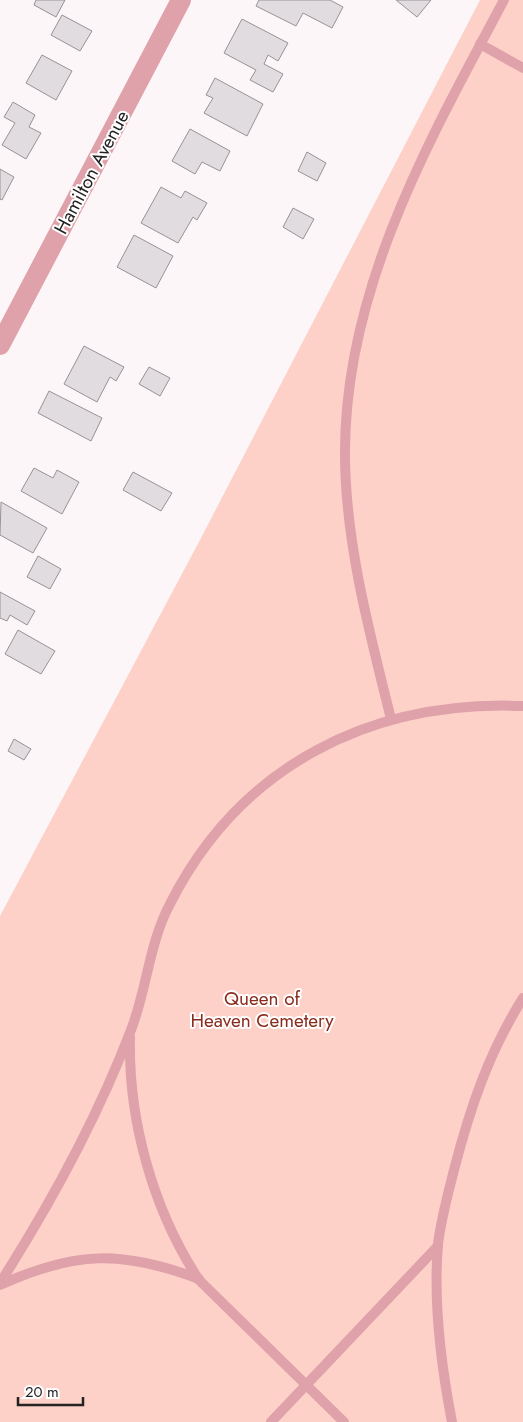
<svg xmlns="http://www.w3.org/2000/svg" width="523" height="1422" font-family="Jost,sans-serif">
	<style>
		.green { fill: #fdd1c8 }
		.building { fill: #e1dce0; stroke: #969296 }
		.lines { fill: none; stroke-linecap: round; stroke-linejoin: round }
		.service { stroke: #dfa2aa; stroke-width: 10 }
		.minor { stroke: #dfa2aa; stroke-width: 20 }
		.labels { text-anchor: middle; stroke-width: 4; stroke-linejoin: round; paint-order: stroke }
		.street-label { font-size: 19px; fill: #252223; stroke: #fff }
		.park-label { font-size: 19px; fill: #8a2b1c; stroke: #fff }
	</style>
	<rect width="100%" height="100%" fill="#fdf6f9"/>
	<!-- green -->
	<path class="green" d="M480,0H523V1422H0V916L201,538Z"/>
	<!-- building -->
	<g class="building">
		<path d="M36,0H65L56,17L34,5Z"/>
		<path d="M259,0H330L343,7L332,28L303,13L296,26L256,6Z"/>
		<path d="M396,0H431L417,17Z"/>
		<path d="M62,15L92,31L80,51L51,35Z"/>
		<path d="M242,19L288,43L278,61L268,55L264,64L283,74L273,92L250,80L256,70L224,53Z"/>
		<path d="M42,55L72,71L56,100L26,83Z"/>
		<path d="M215,78L263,104L247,136L204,113L213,98L206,95Z"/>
		<path d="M13,102L35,115L29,127L41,133L26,159L2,145L15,123L4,117Z"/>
		<path d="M190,129L230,151L220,171L202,162L195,174L172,161Z"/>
		<path d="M307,152L326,163L317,181L298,171Z"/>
		<path d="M0,169L14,177L2,200L0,199Z"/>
		<path d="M161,187L181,198L185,191L207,203L197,220L193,217L178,243L141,223Z"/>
		<path d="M293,208L314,219L303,239L283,227Z"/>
		<path d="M134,235L173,256L156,288L117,267Z"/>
		<path d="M84,346L124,367L116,381L110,377L97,402L64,384Z"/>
		<path d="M149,367L170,378L160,396L139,384Z"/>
		<path d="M49,391L102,418L91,441L38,413Z"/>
		<path d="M34,468L53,478L57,470L79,482L62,514L21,491Z"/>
		<path d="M133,472L172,493L161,511L123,490Z"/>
		<path d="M1,502L47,528L33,553L0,535Z"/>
		<path d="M38,556L61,569L50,589L27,577Z"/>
		<path d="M0,592L35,611L27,625L10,615L7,621L0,618Z"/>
		<path d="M18,630L55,651L41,674L5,654Z"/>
		<path d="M14,739L31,749L24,760L8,751Z"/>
	</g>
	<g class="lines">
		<!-- service -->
		<g class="service">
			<path d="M480,44L523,68"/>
			<path d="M391,719C370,634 346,546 345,458C343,292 428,142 504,0"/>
			<path d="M130,1037C128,1120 153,1210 199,1280L344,1422"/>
			<path d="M0,1283C51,1203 97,1119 131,1030C147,989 149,943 170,904C240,765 371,700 523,706"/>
			<path d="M0,1285C75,1251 122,1250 199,1279"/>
			<path d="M271,1422L438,1246"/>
			<path d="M452,1422C441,1365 433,1303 438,1244C441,1219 448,1194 454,1170C470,1108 489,1052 523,998"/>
		</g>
		<!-- minor -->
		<path class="minor" d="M0,345L181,0"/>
	</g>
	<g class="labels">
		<!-- street labels -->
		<g class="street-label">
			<text transform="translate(91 172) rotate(-62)" y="7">Hamilton Avenue</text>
		</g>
		<!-- park labels -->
		<g class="park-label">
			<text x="262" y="1005">Queen of<tspan x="262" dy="22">Heaven Cemetery</tspan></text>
		</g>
	</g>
	<!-- scale -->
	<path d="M18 1397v8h65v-8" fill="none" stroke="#252223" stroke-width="2.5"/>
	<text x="25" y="1397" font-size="15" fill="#252223" stroke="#ffffff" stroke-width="4" paint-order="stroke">20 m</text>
</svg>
